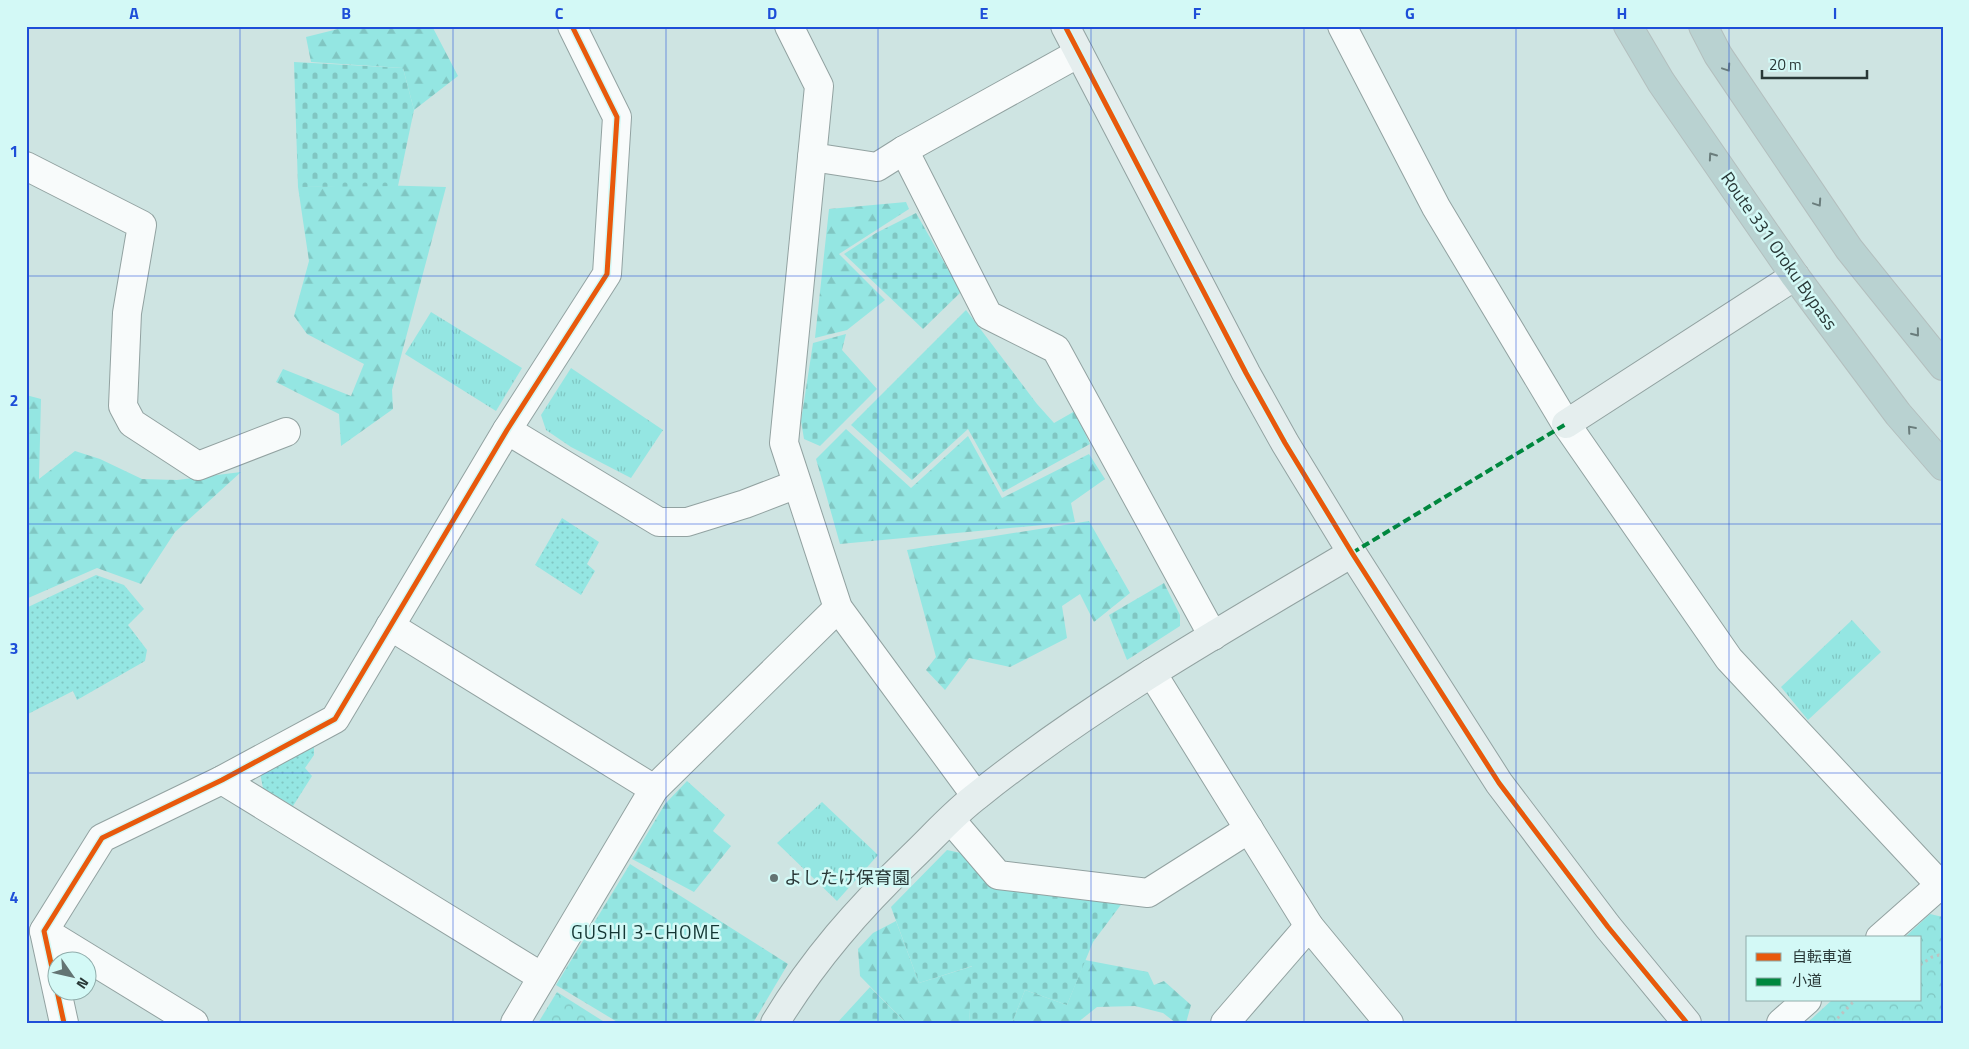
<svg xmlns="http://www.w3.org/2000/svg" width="1969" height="1049" font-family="'Titillium Web','Noto Sans JP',sans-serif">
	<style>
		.grass { fill: url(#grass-tufts) }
		.forest { fill: url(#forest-firs) }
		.cemetery { fill: url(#cemetery-stones) }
		.park { fill: url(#park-crowns) }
		.garden { fill: url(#garden-dots) }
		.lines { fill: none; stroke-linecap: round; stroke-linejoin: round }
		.street-casing { stroke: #92a2a1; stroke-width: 30 }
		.secondary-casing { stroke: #92a2a1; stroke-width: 30 }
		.highway-casing { stroke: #b3bfbe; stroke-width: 30 }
		.path { stroke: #bcc3c2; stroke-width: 3; stroke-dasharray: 2.5 4; stroke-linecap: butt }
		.street { stroke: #f8fbfb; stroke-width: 28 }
		.secondary { stroke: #e5eeee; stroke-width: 28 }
		.highway { stroke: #b9d2d1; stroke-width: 28 }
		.quiet { stroke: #00873e; stroke-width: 4; stroke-dasharray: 8 4; stroke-linecap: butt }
		.cycleway-casing { stroke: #d3f9f6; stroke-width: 8 }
		.cycleway { stroke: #e8590c; stroke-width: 5 }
		.oneway { stroke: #6a7d7c }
		.grid { fill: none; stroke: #1d4ed8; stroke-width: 1; stroke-opacity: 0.55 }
		.poi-dot { fill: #637473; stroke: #d3f9f6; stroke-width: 2 }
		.labels { text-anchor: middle; stroke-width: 5; stroke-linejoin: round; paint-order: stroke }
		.street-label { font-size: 18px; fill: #293837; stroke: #d3f9f6 }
		.poi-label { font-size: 18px; fill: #293837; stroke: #d3f9f6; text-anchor: start }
		.neighbourhood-label { font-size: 19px; letter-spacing: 1px; fill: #143634; stroke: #d3f9f6 }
		.neatline { fill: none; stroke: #1d4ed8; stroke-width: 2 }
		.grid-label { font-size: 16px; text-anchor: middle; font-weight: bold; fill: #1d4ed8 }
	</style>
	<defs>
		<pattern id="grass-tufts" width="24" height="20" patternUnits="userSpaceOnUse" patternTransform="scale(1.25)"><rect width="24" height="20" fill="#94e6e2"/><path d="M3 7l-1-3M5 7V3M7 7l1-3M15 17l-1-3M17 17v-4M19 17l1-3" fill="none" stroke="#80c6c2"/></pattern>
		<pattern id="forest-firs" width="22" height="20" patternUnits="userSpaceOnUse" patternTransform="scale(1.25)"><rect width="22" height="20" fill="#94e6e2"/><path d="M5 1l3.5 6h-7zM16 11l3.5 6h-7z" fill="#80c6c2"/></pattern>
		<pattern id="cemetery-stones" width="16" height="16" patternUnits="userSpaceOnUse" patternTransform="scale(1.25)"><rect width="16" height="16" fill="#94e6e2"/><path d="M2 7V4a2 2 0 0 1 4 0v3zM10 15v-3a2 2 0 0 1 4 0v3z" fill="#80c6c2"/></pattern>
		<pattern id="park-crowns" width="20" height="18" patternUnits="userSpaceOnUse" patternTransform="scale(1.25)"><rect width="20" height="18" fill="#94e6e2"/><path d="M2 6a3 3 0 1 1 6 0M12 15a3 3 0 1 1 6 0" fill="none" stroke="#80c6c2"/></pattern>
		<pattern id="garden-dots" width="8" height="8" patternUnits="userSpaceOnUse" patternTransform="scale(1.25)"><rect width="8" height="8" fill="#94e6e2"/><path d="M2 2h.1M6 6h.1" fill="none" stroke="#80c6c2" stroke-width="1.8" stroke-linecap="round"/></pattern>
	</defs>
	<rect width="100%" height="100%" fill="#cee4e2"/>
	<!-- grass -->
	<g class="grass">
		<path d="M431,312L522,368L496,411L405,354Z"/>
		<path d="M571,368L663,430L631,478L571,447L546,430L541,415Z"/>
		<path d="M1852,620L1881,652L1808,720L1781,687Z"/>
		<path d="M822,802L878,855L837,901L777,843Z"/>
	</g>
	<!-- forest -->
	<g class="forest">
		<path d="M339,26H432L458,76L414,110L403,68L311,62L306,37L338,29Z"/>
		<path d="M375,185L446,187L392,390L393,409L341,446L339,414L276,382L283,369L351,396L364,364L307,334L294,316L309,261L298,187Z"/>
		<path d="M906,202L909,209L839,254L885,300L847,330L815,338L829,209Z"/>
		<path d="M26,395L41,399L39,479L75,451L100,459L142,479L177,480L241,472L175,532L141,584L97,568L26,599Z"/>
		<path d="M846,429L911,488L968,436L1002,498L1089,454L1105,479L1071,503L1075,522L840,544L816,459Z"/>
		<path d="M1089,521L1130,593L1094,622L1080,594L1062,606L1067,638L1010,667L969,658L945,690L926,670L936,657L907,550Z"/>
		<path d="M687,781L725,815L713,831L731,846L694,892L632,859L665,804Z"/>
		<path d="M896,921L919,983L973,966L969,1023H906L860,976L858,949L873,933Z"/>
		<path d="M1085,960L1148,972L1154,985L1164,981L1191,1005L1186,1023H1176L1163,1013L1135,1006L1097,1007L1077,1023H1012L1025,990L1067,1005Z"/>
	</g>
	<!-- cemetery -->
	<g class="cemetery">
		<path d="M294,62L403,68L414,110L398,186L298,187Z"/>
		<path d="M916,213L961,292L923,329L844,254L876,233Z"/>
		<path d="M966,310L1037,404L1054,423L1075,411L1090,444L1003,492L968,429L912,480L851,425Z"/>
		<path d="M846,334L842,350L877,389L820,446L804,439L801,421L813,343Z"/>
		<path d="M1164,583L1180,615V626L1127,660L1109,615Z"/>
		<path d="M947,850L961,853L990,886L1123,902L1093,942L1067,1005L1025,990L1012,1023H969L972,966L919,983L891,907Z"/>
		<path d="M630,864L788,964L753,1023H619L556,985Z"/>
		<path d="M870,987L906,1023H837Z"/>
	</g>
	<!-- park -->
	<g class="park">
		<path d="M1930,914L1943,917V1023H1807L1832,1000H1920V938H1904Z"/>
		<path d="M557,992L606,1023H538Z"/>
	</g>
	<!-- garden -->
	<g class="garden">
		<path d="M562,518L599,542L587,564L595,571L581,595L535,565Z"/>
		<path d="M96,575L124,585L144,609L128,625L147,650L145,661L77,700L73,691L26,715V608Z"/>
		<path d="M314,747V755L305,768L312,776L293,806L263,788L260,773Z"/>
	</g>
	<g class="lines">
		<!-- street casing -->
		<g class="street-casing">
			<g id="street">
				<path d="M789,26L819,86L784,443L838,608L976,796"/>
				<path d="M1342,26L1436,207L1566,424L1729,659L1943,888"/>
				<path d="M904,150L988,315L1056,349L1213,636"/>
				<path d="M812,157L877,167L904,150L1079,53"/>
				<path d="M26,166L142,225L127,313L123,406L132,423L198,466L286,432"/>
				<path d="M507,430L659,522H687L745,504L797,484"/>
				<path d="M390,626L654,789"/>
				<path d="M1152,673L1309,926"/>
				<path d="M222,780L542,977"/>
				<path d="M951,820L998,875L1148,893L1249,829"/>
				<path d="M44,931L194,1023"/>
				<path d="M1880,938L1940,885"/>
				<path d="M64,1023L44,931L102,838L222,780L335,719L507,430L607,274L617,117L572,26"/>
				<path d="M515,1023L654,789L838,608"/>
				<path d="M1225,1023L1309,926L1389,1023"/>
				<path d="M1781,1023L1807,1000"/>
			</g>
		</g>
		<!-- secondary casing -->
		<g class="secondary-casing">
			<g id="secondary">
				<path d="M1065,26L1246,373L1285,443L1352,553L1499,783L1608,927L1687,1023"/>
				<path d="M1566,424L1795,276"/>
				<path d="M775,1023C814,959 858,909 912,857C934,836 954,813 978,795C1094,702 1224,629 1352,553"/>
			</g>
		</g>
		<!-- highway casing -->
		<g class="highway-casing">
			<g id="highway">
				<path d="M1628,26L1661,82L1795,276L1898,414L1943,466"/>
				<path d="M1703,26L1718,55L1849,249L1943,366"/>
			</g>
		</g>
		<!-- path -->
		<g class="path">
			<path d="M1920,965L1932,957L1939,955L1943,957"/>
			<path d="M1833,1023L1855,1000"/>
		</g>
		<!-- street -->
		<use href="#street" class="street"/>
		<!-- secondary -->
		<use href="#secondary" class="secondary"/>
		<!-- highway -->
		<use href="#highway" class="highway"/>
		<!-- quiet -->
		<path class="quiet" d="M1352,553L1566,424"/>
		<!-- cycleway casing -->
		<g class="cycleway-casing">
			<g id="cycleway">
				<path d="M1065,26L1246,373L1285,443L1352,553L1499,783L1608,927L1687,1023"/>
				<path d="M64,1023L44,931L102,838L222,780L335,719L507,430L607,274L617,117L572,26"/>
			</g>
		</g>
		<!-- cycleway -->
		<use href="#cycleway" class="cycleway"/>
	</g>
	<!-- one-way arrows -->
	<defs><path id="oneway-chevron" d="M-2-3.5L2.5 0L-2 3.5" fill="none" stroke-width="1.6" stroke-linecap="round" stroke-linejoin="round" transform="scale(1.25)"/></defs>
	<g class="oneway">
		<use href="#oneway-chevron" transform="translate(1727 68) rotate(56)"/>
		<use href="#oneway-chevron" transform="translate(1712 156) rotate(-125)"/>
		<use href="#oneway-chevron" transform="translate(1818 203) rotate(56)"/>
		<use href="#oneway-chevron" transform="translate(1916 333) rotate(51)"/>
		<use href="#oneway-chevron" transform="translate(1911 429) rotate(-131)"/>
	</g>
	<!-- grid -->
	<path class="grid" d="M240,26V1023M453,26V1023M666,26V1023M878,26V1023M1091,26V1023M1304,26V1023M1516,26V1023M1729,26V1023M26,276H1943M26,524H1943M26,773H1943"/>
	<!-- markers -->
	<circle class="poi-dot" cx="774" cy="878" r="5"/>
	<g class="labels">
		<!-- street labels -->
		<g class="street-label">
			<text transform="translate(1779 251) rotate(55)" y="6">Route 331 Oroku Bypass</text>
		</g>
		<!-- poi labels -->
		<g class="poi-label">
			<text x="784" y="884">よしたけ保育園</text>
		</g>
		<!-- neighbourhood labels -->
		<g class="neighbourhood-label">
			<text x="646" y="939">GUSHI 3-CHOME</text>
		</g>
	</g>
	<!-- border -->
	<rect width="1969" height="1049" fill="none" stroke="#d3f9f6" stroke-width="55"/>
	<!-- legend -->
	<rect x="1746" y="936" width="175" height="65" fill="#d3f9f6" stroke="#8facaa"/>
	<rect x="1756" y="953" width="25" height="8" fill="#e8590c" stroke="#8facaa"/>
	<text x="1792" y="962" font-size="15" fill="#293837">自転車道</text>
	<rect x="1756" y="978" width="25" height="8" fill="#00873e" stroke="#8facaa"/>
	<text x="1792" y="986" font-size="15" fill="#293837">小道</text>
	<!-- north arrow -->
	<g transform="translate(72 976) rotate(124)"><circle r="24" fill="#d3f9f6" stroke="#8facaa"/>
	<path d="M0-4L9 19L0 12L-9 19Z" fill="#637473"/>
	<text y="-8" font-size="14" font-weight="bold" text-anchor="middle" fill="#293837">N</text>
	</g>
	<!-- scale -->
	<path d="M1762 70v8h105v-8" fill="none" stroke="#293837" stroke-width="2.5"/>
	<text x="1769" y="70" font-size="15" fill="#293837" stroke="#d3f9f6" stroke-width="4" paint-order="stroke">20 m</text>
	<rect x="28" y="28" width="1914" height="994" class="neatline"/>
	<g class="grid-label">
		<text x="134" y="19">A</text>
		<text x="346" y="19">B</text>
		<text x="559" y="19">C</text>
		<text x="772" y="19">D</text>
		<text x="984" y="19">E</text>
		<text x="1197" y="19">F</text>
		<text x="1410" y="19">G</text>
		<text x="1622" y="19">H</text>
		<text x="1835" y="19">I</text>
		<text x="14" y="157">1</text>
		<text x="14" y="406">2</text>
		<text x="14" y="654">3</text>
		<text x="14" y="903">4</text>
	</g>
</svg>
